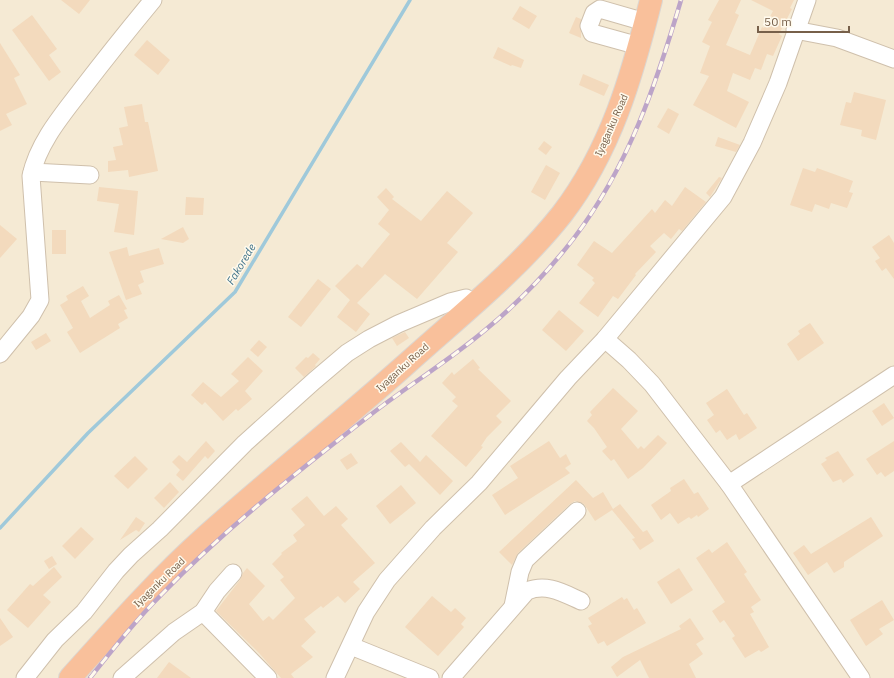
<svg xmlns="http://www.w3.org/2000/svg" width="894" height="678" font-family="'IBM Plex Sans',sans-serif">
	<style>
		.residential { fill: #f5ead4 }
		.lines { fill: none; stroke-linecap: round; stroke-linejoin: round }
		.stream { stroke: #9fc9da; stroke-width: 3.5 }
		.building { fill: #f3dabd }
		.minor-casing { stroke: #cfc0ac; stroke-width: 19 }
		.highway-casing { stroke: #dcd6d0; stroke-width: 24 }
		.minor { stroke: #fff; stroke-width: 17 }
		.highway { stroke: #f9c09b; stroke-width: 22 }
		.rail-casing { stroke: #bca4c8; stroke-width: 4.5 }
		.rail { stroke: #fffaed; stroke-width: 3; stroke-dasharray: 9; stroke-linecap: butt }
		.labels { text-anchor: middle; stroke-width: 3; stroke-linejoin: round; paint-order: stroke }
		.street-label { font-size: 10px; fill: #77604a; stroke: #fffaed }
		.water-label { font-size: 11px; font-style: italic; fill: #42758b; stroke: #fffaed }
	</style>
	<rect width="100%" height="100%" fill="#fdf7e6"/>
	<!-- residential -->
	<rect class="residential" x="0" y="0" width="894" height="678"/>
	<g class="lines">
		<!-- stream -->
		<path class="stream" d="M0,528L88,433L235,292L410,0"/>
	</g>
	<!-- building -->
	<g class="building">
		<path d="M61,0H90L79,14Z"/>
		<path d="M719,0H741L735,13L739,15L726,45L750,55L762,27L764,28L773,11L751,0H794L790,8L792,9L779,34L782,36L773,56L767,54L761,70L755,68L750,80L733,73L727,91L749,102L736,128L693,105L709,76L700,73L710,46L702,42L712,22L708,20Z"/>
		<path d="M520,6L537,16L529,29L512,19Z"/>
		<path d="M32,15L57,49L49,55L61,72L49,81L12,30Z"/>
		<path d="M576,17L581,19V38L569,33Z"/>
		<path d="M147,40L170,60L158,75L134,55Z"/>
		<path d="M0,43L20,75L14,78L27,104L6,114L12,125L0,131Z"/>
		<path d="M498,47L524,60L521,68L512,65L511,66L493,58Z"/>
		<path d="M583,74L609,85L604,96L579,85Z"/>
		<path d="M854,92L886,100L876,140L861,136L862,130L840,125L846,102L851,103Z"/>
		<path d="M142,104L145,122H148L158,171L129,177L128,170L108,172V161L116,160L113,147L123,145L119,128L128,126L124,107Z"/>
		<path d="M668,108L679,114L669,134L657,127Z"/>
		<path d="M718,137L740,145L736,152L715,146Z"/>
		<path d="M544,141L552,147L546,155L538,149Z"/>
		<path d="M546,165L560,173L545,200L531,192Z"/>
		<path d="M803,168L815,172L817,168L853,181L849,192L853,193L847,208L831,203L829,209L815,204L812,212L790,205Z"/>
		<path d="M719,177L722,178L710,197L706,193Z"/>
		<path d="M99,187L138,191L134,235L114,232L119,204L97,201Z"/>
		<path d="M685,187L706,202L682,231L679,229L671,239L664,233L650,246L656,252L635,274L636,275L618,299L613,296L598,317L579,303L595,283L592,280L594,278L577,265L594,241L612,253L652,209L655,213L665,200L672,206Z"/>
		<path d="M386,188L394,197L392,199L421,221L447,191L473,213L447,243L458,252L417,299L385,274L357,303L370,314L356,332L337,317L350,300L335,286L357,264L362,268L390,234L378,224L389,210L377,197Z"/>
		<path d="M186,197L204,198L203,215H185Z"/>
		<path d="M0,225L17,239L0,258Z"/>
		<path d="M183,227L189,239L183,243L161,239Z"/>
		<rect x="52" y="230" width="14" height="24"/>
		<path d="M889,235L894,243V279L886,268L882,271L875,261L880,258L872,247Z"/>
		<path d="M127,247L129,256L159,248L164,264L140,271L144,282L138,285L142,294L126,300L109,252Z"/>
		<path d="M318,279L331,289L301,327L288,317Z"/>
		<path d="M83,286L89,296L81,301L90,318L110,305L108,301L119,295L127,309L124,310L128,318L118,324L120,328L80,353L67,332L73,328L60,305L68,300L66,296Z"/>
		<path d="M559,310L584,331L566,351L542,330Z"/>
		<path d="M810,323L824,343L798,361L787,344L800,334L798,331Z"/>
		<path d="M405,332L409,338L397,346L392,338Z"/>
		<path d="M46,333L51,341L36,350L31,342Z"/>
		<path d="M259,340L267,347L258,357L250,350Z"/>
		<path d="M313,353L320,359L315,365L316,366L304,377L295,368L306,357L308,358Z"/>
		<path d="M248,357L263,371L245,391L252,399L238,411L236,409L223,421L205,402L202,405L191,395L203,382L221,397L239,381L231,374Z"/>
		<path d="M473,359L480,368L478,369L511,401L496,416L502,422L487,437L481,446L483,447L466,467L431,436L458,406L452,401L456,397L442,383L452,372L454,375Z"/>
		<path d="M613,388L638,411L621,429L638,449L641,446L644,449L658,435L667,443L643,468L628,479L614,459L611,461L602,451L607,447L594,428L587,421L592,415L590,412Z"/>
		<path d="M727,389L744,415L747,413L757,428L739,440L736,434L727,440L720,430L716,433L707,420L714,415L706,403Z"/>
		<path d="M884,403L894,418L882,426L872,411Z"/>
		<path d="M206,441L215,451L208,459L205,456L183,481L176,475L180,470L172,462L179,455L187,462Z"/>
		<path d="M549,441L560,458L566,454L571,464L565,468L570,473L505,515L492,495L518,478L510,466Z"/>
		<path d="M894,441V471L885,477L881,472L877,475L866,459Z"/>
		<path d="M401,442L420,462L426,455L453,481L440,495L409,464L405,467L390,451Z"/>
		<path d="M838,451L854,475L843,483L841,479L833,482L821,464L827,460L825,458Z"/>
		<path d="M351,453L358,463L347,470L340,460Z"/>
		<path d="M135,456L148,469L128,489L114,476Z"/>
		<path d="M684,479L694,494L698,492L709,509L698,517L697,515L691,519L689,517L678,524L670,513L661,520L651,505L671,491L670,488Z"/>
		<path d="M576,480L593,498L603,492L613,509L620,504L643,532L647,530L654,541L640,550L632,539L635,538L612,510L595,521L584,504L575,501L570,504L518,553L512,565L499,552Z"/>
		<path d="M170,482L179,492L164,508L154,498Z"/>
		<path d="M401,485L416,503L390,524L376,506Z"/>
		<path d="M307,496L324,516L336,506L348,519L341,525L375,563L353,582L360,589L345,603L338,596L323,608L321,606L304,619L316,632L301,646L313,657L291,674L294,678H281L259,653L216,611L240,580L243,573L247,568L265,586L249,604L263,621L269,616L273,620L295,598L280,580L284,577L272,564L282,554L281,553L297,541L293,535L305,525L291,509Z"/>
		<path d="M136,517L145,523L139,532L136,530L120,540Z"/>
		<path d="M871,517L883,536L844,562V567L834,573L827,562L808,575L793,553L804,545L811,554Z"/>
		<path d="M81,527L94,539L75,559L62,546Z"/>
		<path d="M727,542L747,572L744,574L761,600L751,607L754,612L750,614L769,647L761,652L759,650L745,658L732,638L735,636L724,620L720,623L712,611L725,602L696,558L709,549L712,553Z"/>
		<path d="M52,556L57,564L49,569L44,561Z"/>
		<path d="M54,567L62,577L43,595L51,602L28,628L7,610L30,584L33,586Z"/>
		<path d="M679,568L693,590L671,604L657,582Z"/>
		<path d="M432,596L451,612L455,608L466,618L461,624L464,627L438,656L405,627Z"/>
		<path d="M622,597L624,600L627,598L634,610L637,608L646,623L607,646L604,641L598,644L588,626L592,624L588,618Z"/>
		<path d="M882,600L894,620L879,629L883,634L866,646L850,620Z"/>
		<path d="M0,618L13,637L0,646Z"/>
		<path d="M690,618L704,639L696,644L703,654L689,664L696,678H649L640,660L617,677L611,667L623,657L681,629L679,626Z"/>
		<path d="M169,662L191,678H157Z"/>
	</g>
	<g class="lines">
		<!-- minor casing -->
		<g class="minor-casing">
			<g id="minor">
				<path d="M795,30L837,38L894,59"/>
				<path d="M639,46L592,33L589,26L594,13L600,9L645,22"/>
				<path d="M32,172L90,175"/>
				<path d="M605,339L629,360L652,384L729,484L861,678"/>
				<path d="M0,354L31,316L40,300L31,176C38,143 62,115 82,89C105,59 129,29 153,0"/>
				<path d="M729,484L894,375"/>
				<path d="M513,606L520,572L525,560L577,511"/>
				<path d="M203,612L268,678"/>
				<path d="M351,646L430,678"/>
				<path d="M25,678L55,640L84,612L116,571L131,555L160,529L245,443L314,381L347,353L369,339L398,324L450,302L466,298L474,303"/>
				<path d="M122,678L174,632L203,612L217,591L233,573"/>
				<path d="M335,678L366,612L387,580L433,528L479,483L568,378L605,339L723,197L752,143L778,83L807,0"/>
				<path d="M451,678L527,591C547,583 563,593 581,601"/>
			</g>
		</g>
		<!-- highway casing -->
		<g class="highway-casing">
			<path id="highway" d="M70,678C114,629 157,580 206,536C271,478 339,424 404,366C458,317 517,271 562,214C611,150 632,76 651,0"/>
		</g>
		<!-- minor -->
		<use href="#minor" class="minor"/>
		<!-- highway -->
		<use href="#highway" class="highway"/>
		<!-- rail casing -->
		<g class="rail-casing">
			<path id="rail" d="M90,678C113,649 136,620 162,594C225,529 297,472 369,416C406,387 447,362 484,331C517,304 547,273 574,238C628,167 656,85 681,0"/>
		</g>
		<!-- rail -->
		<use href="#rail" class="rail"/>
	</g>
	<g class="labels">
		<!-- street labels -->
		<g class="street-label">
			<text transform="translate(611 125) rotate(-66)" y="4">Iyaganku Road</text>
			<text transform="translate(402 367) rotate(-42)" y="4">Iyaganku Road</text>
			<text transform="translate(159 582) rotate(-44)" y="4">Iyaganku Road</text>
		</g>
		<!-- water labels -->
		<g class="water-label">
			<text transform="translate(241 264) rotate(-59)" y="4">Fakorede</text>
		</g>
	</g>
	<!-- scale -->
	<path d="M758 26v6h91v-6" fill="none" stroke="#77604a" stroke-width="2"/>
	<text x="764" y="26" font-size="12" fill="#77604a" stroke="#fffaed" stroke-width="3" paint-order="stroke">50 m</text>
</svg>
